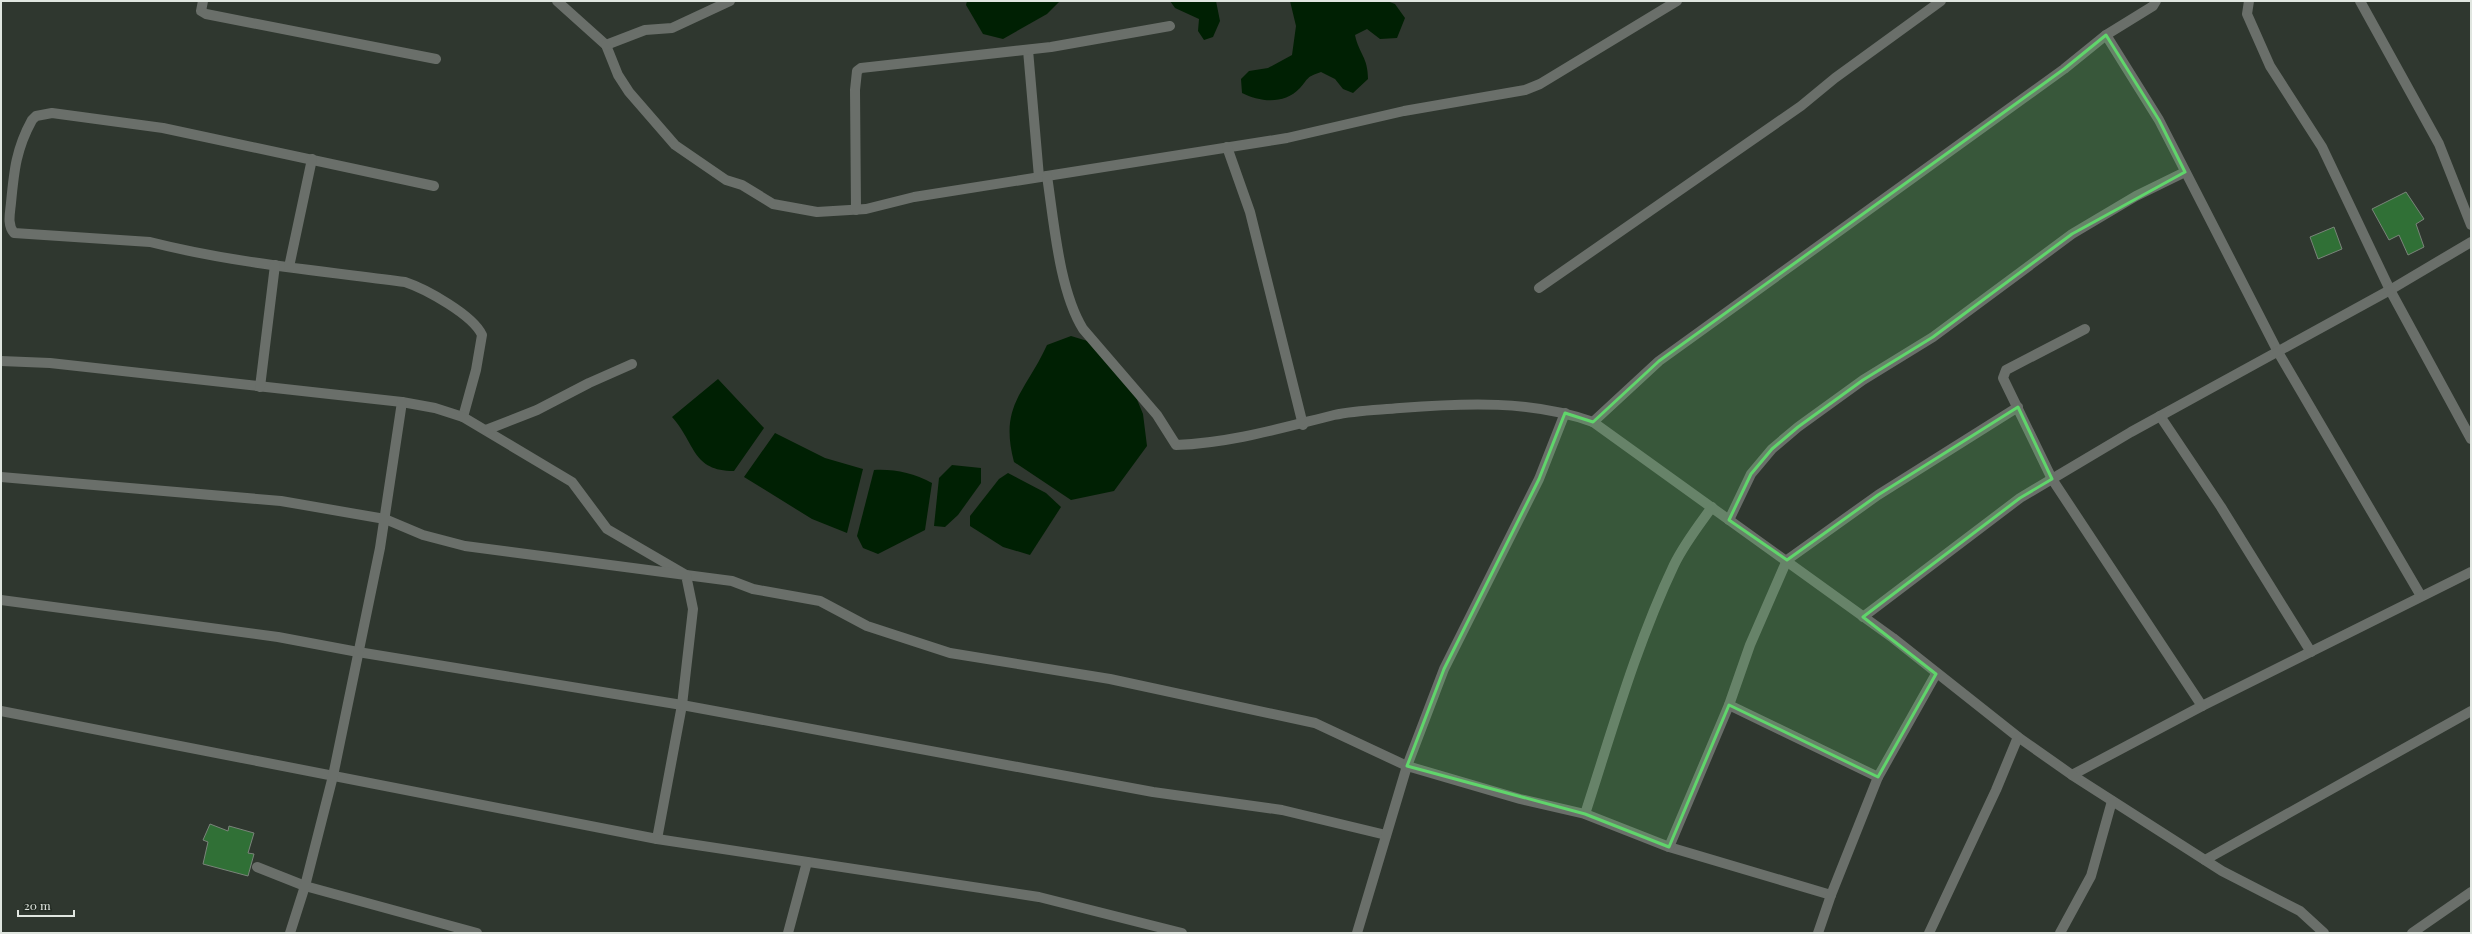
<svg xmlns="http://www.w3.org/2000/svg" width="2472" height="934" font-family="'Playfair Display',serif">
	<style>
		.water { fill: #002003 }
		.building { fill: #307036; stroke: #7a847a }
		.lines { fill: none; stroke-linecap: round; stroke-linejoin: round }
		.minor { stroke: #6a6f6a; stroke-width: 10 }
		.marked { fill: #60d56b; fill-opacity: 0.2; stroke: #60d56b; stroke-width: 3; stroke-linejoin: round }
	</style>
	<rect width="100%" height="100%" fill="#2f372f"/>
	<!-- water -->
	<g class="water">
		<path d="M967,1H1060L1047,14L1003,39L983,34L966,5Z"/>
		<path d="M1170,1H1216L1220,21L1213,37L1204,40L1198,31L1199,19L1175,8Z"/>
		<path d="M1290,1H1387L1395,4L1405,18L1397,38L1380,39L1367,29L1355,35C1359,54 1368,57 1368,79L1353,93L1343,89L1335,79L1321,72C1306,77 1309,78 1300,88C1284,105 1260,102 1242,93L1241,79L1249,71L1268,68L1292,55L1296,26Z"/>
		<path d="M1071,336L1094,343L1129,380L1143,414L1147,446L1114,491L1071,500L1014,462C999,405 1025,393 1047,345Z"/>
		<path d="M718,379L764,428L734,471C692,471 696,444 672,417Z"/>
		<path d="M775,433L825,458L863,469L847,533L812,519L744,477Z"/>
		<path d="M952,465L981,468V483L958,515L945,527L934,526L939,478Z"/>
		<path d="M874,470C895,469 913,473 932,483L925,530L878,554L863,548L857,536Z"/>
		<path d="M1008,473L1046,493L1061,507L1030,555L1003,547L970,526V516L999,479Z"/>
	</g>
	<!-- building -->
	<g class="building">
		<path d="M2406,192L2424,219L2416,224L2424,247L2408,255L2399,235L2389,240L2372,209Z"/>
		<path d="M2334,227L2342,249L2318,259L2310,237Z"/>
		<path d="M210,824L228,831L229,826L254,833L248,853L254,854L248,876L203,864L208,842L203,840Z"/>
	</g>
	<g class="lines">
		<!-- minor -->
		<g class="minor">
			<path d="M203,1L201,11L206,14L436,59"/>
			<path d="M557,1L606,45L618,75L629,92L675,145L726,180L742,185L773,204L817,212L866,209L914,197L1287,138L1404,111L1525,90L1540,84L1677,1"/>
			<path d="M2249,1L2247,14L2270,66L2322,147L2390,290L2471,439"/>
			<path d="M2360,1L2439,144L2471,225"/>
			<path d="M2106,35L2159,120L2278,352L2421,596"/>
			<path d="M606,45L645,30L672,28L730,1"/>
			<path d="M1028,50L1039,177"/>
			<path d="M1227,147L1250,212L1303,425"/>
			<path d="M1047,176C1054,222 1059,290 1083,329L1157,415L1176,445C1231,443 1281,428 1334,415C1356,410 1378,410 1400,408C1465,403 1531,400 1593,422L1893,638L2018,737L2072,775L2202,706L2471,572"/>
			<path d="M434,186L163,128L52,113L36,116L32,120C16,149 14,171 11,203C10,213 7,225 14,233L150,242C233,263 321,271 405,282C426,289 473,315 482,335L476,370L463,417"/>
			<path d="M856,210L855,90L857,71L861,68L1051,47L1170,26"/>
			<path d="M289,267L312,159"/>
			<path d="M1539,288L1801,106L1835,78L1941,1"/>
			<path d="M2085,329L2006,370L2003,378L2052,479L2202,706"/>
			<path d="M1,361L50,363L402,402L435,408L463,417L572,482L607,529L686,575L732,581L753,589L820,601L867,626L950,653L1110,679L1315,723L1407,766L1520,799L1585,814L1669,847L1831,895"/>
			<path d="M260,387L275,265"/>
			<path d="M2160,416L2221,507L2311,652"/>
			<path d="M1593,422L1659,361L2064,69L2106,35L2153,6L2156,1"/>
			<path d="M486,430L537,410L589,383L632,364"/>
			<path d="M1,477L281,501L385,519L423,535L465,546L686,575L693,609L682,705L657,839"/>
			<path d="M1729,520L1751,474L1772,449L1798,427L1863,380L1933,337L2072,234L2136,196L2185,172"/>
			<path d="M1,600L278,637L358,652L682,705L1153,792L1282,810L1386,835"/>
			<path d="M1863,617L2020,498L2131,432L2390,290L2471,242"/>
			<path d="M1729,705L1878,777"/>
			<path d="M1,711L657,839L1039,897L1182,933"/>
			<path d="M2072,775L2222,871L2300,911L2324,933"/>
			<path d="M1585,814C1612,731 1636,645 1674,565C1684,544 1699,525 1712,507"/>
			<path d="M1669,847L1729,705L1750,645L1787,560L1878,495L2018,407"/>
			<path d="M2205,860L2471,711"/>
			<path d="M257,867L305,886L477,933"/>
			<path d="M290,933L305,886L333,776L380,548L402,402"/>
			<path d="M788,933L807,862"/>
			<path d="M1357,933L1407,766L1444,669L1539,479L1565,413"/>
			<path d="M1818,933L1831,895L1878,777L1936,674"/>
			<path d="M1929,933L1996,790L2018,737"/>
			<path d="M2060,933L2091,876L2112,801"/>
			<path d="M2412,933L2471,892"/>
		</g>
	</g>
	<!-- marked area -->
	<path class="marked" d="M2106,35L2159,120L2185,172L2072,234L1933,337L1863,380L1798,427L1772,449L1751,474L1729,520L1787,560L1878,495L2018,407L2052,479L2020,498L1863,617L1936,674L1878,777L1729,705L1669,847L1585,814L1407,766L1444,669L1539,479L1565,413L1593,422L1659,361L2064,69Z"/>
	<!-- border -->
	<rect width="2472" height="934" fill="none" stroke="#e0e6e0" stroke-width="4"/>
	<!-- scale -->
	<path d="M18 910v6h56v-6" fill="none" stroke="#e0e6e0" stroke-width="2"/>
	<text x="24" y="910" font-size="12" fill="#e0e6e0" stroke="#252d25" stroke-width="3" paint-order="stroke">20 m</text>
</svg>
